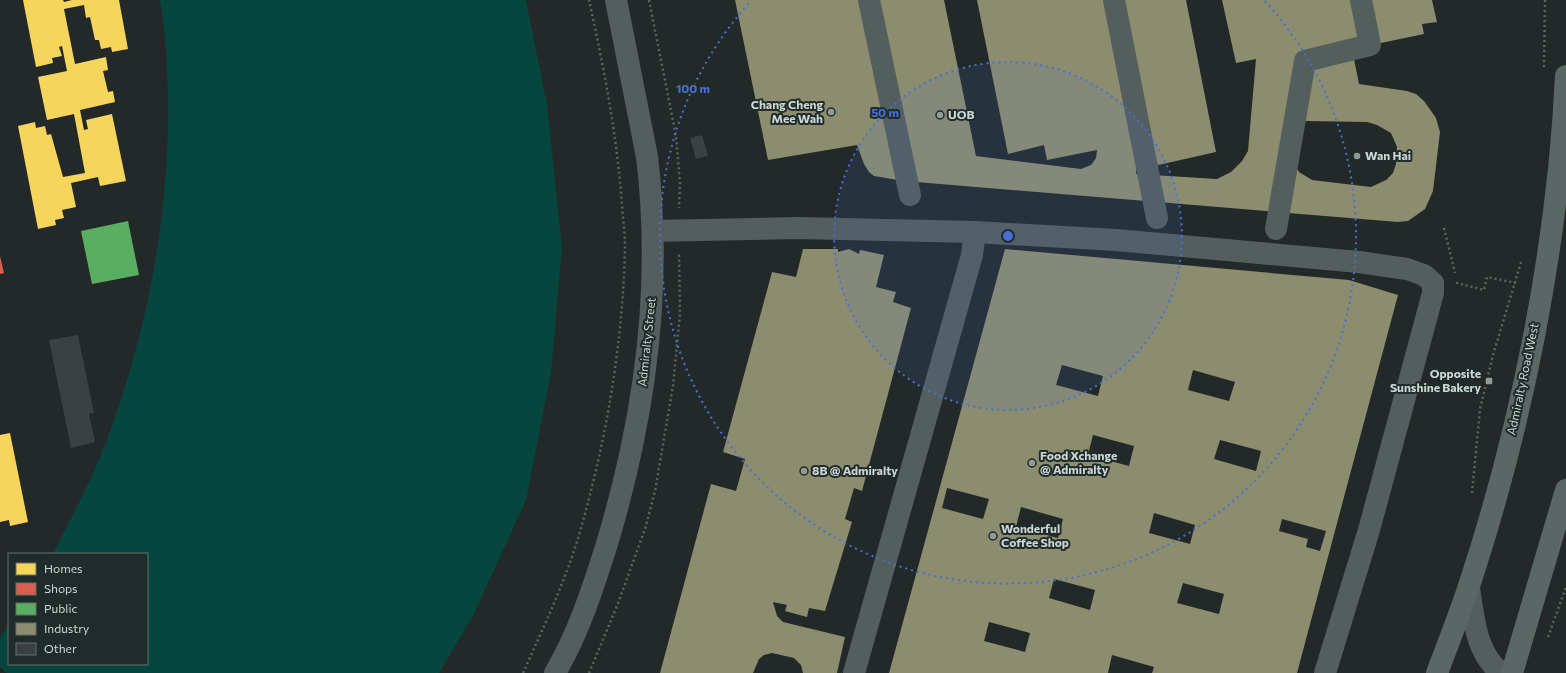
<svg xmlns="http://www.w3.org/2000/svg" width="1566" height="673" font-family="Commissioner,sans-serif">
	<style>
		.green { fill: #06463e }
		.homes { fill: #f6d55c }
		.shops { fill: #d6604d }
		.public { fill: #5aae61 }
		.industry { fill: #8c8c6e; fill-rule: evenodd }
		.building { fill: #3b4040 }
		.lines { fill: none; stroke-linecap: round; stroke-linejoin: round }
		.path { stroke: #5d6462; stroke-width: 2.5; stroke-dasharray: 2 3; stroke-linecap: butt }
		.minor { stroke: #545e5c; stroke-width: 22 }
		.major { stroke: #5b6764; stroke-width: 22 }
		.ring { fill: none; stroke: #4970d7; stroke-width: 2; stroke-dasharray: 2 4 }
		.poi-dot { fill: #929a98; stroke: #1f2c2a; stroke-width: 1.5 }
		.labels { text-anchor: middle; stroke-width: 4; stroke-linejoin: round; paint-order: stroke }
		.poi-label { font-size: 12px; font-weight: bold; fill: #ced7d5; stroke: #1f2c2a; text-anchor: start }
		.street-label { font-size: 12px; fill: #ced7d5; stroke: #1f2c2a }
		.centre { fill: #4970d7; stroke: #1f2c2a; stroke-width: 2 }
		.ring-label { font-size: 12px; text-anchor: middle; font-weight: bold; fill: #4970d7; stroke: #1f2c2a; stroke-width: 4; stroke-linejoin: round; paint-order: stroke }
	</style>
	<rect width="100%" height="100%" fill="#222928"/>
	<!-- green -->
	<path class="green" d="M160,0H526L547,104L562,248L551,373L526,500L473,616L439,673H7L0,667V638L9,624V664H147V554H53C73,514 95,474 110,431C149,324 170,210 168,96C167,64 166,32 160,0Z"/>
	<!-- homes -->
	<g class="homes">
		<path d="M23,0H63L64,2L72,0H119L128,49L112,52L111,47L101,49L99,40H95L90,17L86,18L84,5L64,9L75,64L106,57L108,70L103,71L108,92L113,91L115,102L80,110L84,130L88,129L86,120L112,114L126,181L100,186L98,177L71,183L76,207L62,210L64,218L55,220L56,225L38,229L18,126L35,122L36,128L45,126L47,135L51,134L63,177L85,173L74,114L47,120L38,77L67,71L62,46L59,47L62,56L52,58L53,63L36,67Z"/>
		<path d="M10,433L28,522L10,526L9,520L0,522V435Z"/>
	</g>
	<!-- shops -->
	<path class="shops" d="M0,256L4,273L0,274Z"/>
	<!-- public -->
	<path class="public" d="M128,221L139,275L92,284L81,231Z"/>
	<!-- industry -->
	<g class="industry">
		<path d="M735,0H944L976,156L1081,169L1091,165L1096,158L1097,150L1047,160L1044,145L1008,154L977,0H1186L1216,152L1136,170V174L1217,179L1231,172L1242,161L1248,151L1256,59L1236,63L1222,0H1432L1437,22L1422,24L1424,34L1352,49L1359,84L1407,91L1416,94L1424,101L1436,118L1440,132L1433,191L1425,209L1408,221L1398,222L904,181L874,176L869,172L864,164L857,145L768,160ZM1305,121L1367,122L1377,125L1391,133L1397,147L1396,164L1393,173L1386,180L1371,187L1312,180L1299,172L1291,158Z"/>
		<path d="M803,249H838V252L849,249L859,254L860,250L884,255L876,287L896,292L893,302L911,308L862,491L854,488L845,519L852,522L825,611L809,608L807,617L785,611L787,605L773,602L777,616L783,622L845,637L837,673H803L801,665L794,658L772,653L764,655L759,659L753,673H660L711,484L736,491L745,459L723,452L772,272L796,277Z"/>
		<path d="M1005,249L1349,280L1398,295L1297,673H1152L1154,667L1112,655L1108,673H889ZM1062,365L1103,376L1098,396L1056,385ZM1193,370L1235,382L1229,401L1188,390ZM1093,435L1134,446L1129,466L1088,455ZM1220,440L1261,451L1256,471L1214,459ZM947,488L989,499L983,519L942,508ZM1021,507L1063,519L1058,538L1016,527ZM1154,513L1195,525L1190,544L1149,533ZM1282,519L1326,531L1320,551L1306,547L1308,539L1279,531ZM1054,579L1095,590L1090,610L1049,598ZM1183,583L1224,594L1219,614L1177,603ZM989,622L1030,633L1025,652L984,641Z"/>
	</g>
	<!-- building -->
	<g class="building">
		<path d="M702,135L708,156L696,159L690,138Z"/>
		<path d="M78,335L94,413L89,414L95,442L71,448L49,340Z"/>
	</g>
	<g class="lines">
		<!-- path -->
		<g class="path">
			<path d="M649,0L676,136L680,183L679,208"/>
			<path d="M1544,67L1545,0"/>
			<path d="M1444,228L1455,273"/>
			<path d="M1457,282V283L1484,290L1487,277L1516,283"/>
			<path d="M1472,493L1480,409L1493,355L1522,259"/>
			<path d="M1548,637L1566,587"/>
			<path d="M523,673C544,626 567,578 581,528C607,437 623,341 625,247C625,233 623,219 622,205C617,136 604,68 589,0"/>
			<path d="M589,673L617,606L645,529L655,491L673,386L680,314L679,253"/>
		</g>
		<!-- minor -->
		<g class="minor">
			<path d="M869,0L910,195"/>
			<path d="M1114,0L1157,218"/>
			<path d="M1276,229L1305,61L1370,45L1361,0"/>
			<path d="M653,231L798,228L975,232L972,255L854,673"/>
			<path d="M975,232L1116,240L1359,262L1407,269L1424,275L1433,283V293L1369,530L1325,673"/>
			<path d="M1469,588C1474,618 1475,652 1501,673"/>
			<path d="M555,673C578,634 592,591 606,547C644,422 663,288 647,157L616,0"/>
		</g>
		<!-- major -->
		<g class="major">
			<path d="M1437,673C1448,644 1459,616 1469,586C1522,426 1558,245 1566,76"/>
			<path d="M1512,673L1566,490"/>
		</g>
	</g>
	<!-- distance rings -->
	<circle cx="1008" cy="236" r="174" fill="#4970d7" fill-opacity=".12"/>
	<g class="ring">
		<circle cx="1008" cy="236" r="174"/>
		<path d="M1265 1A348 348 0 1 1 751 1"/>
	</g>
	<!-- markers -->
	<g class="poi-dot">
		<circle cx="831" cy="112" r="4"/>
		<circle cx="940" cy="115" r="4"/>
		<circle cx="1357" cy="156" r="4"/>
		<rect x="1485" y="377" width="8" height="8" rx="2"/>
		<circle cx="1032" cy="463" r="4"/>
		<circle cx="804" cy="471" r="4"/>
		<circle cx="993" cy="536" r="4"/>
	</g>
	<g class="labels">
		<!-- poi labels -->
		<g class="poi-label">
			<text x="823" y="109" text-anchor="end">Chang Cheng<tspan x="823" dy="14">Mee Wah</tspan></text>
			<text x="948" y="119">UOB</text>
			<text x="1365" y="160">Wan Hai</text>
			<text x="1481" y="378" text-anchor="end">Opposite<tspan x="1481" dy="14">Sunshine Bakery</tspan></text>
			<text x="1040" y="460">Food Xchange<tspan x="1040" dy="14">@ Admiralty</tspan></text>
			<text x="812" y="475">8B @ Admiralty</text>
			<text x="1001" y="533">Wonderful<tspan x="1001" dy="14">Coffee Shop</tspan></text>
		</g>
		<!-- street labels -->
		<g class="street-label">
			<text transform="translate(647 342) rotate(-84)" y="4">Admiralty Street</text>
			<text transform="translate(1523 379) rotate(-78)" y="4">Admiralty Road West</text>
		</g>
	</g>
	<circle cx="1008" cy="236" r="6" class="centre"/>
	<g class="ring-label">
		<text x="693" y="93">100 m</text>
		<text x="885" y="117">50 m</text>
	</g>
	<!-- legend -->
	<rect x="8" y="553" width="140" height="112" fill="#1f2c2a" stroke="#65706e"/>
	<rect x="16" y="563" width="20" height="12" fill="#f6d55c" stroke="#65706e"/>
	<text x="44" y="573" font-size="12" fill="#ced7d5">Homes</text>
	<rect x="16" y="583" width="20" height="12" fill="#d6604d" stroke="#65706e"/>
	<text x="44" y="593" font-size="12" fill="#ced7d5">Shops</text>
	<rect x="16" y="603" width="20" height="12" fill="#5aae61" stroke="#65706e"/>
	<text x="44" y="613" font-size="12" fill="#ced7d5">Public</text>
	<rect x="16" y="623" width="20" height="12" fill="#8c8c6e" stroke="#65706e"/>
	<text x="44" y="633" font-size="12" fill="#ced7d5">Industry</text>
	<rect x="16" y="643" width="20" height="12" fill="#3b4040" stroke="#65706e"/>
	<text x="44" y="653" font-size="12" fill="#ced7d5">Other</text>
</svg>
